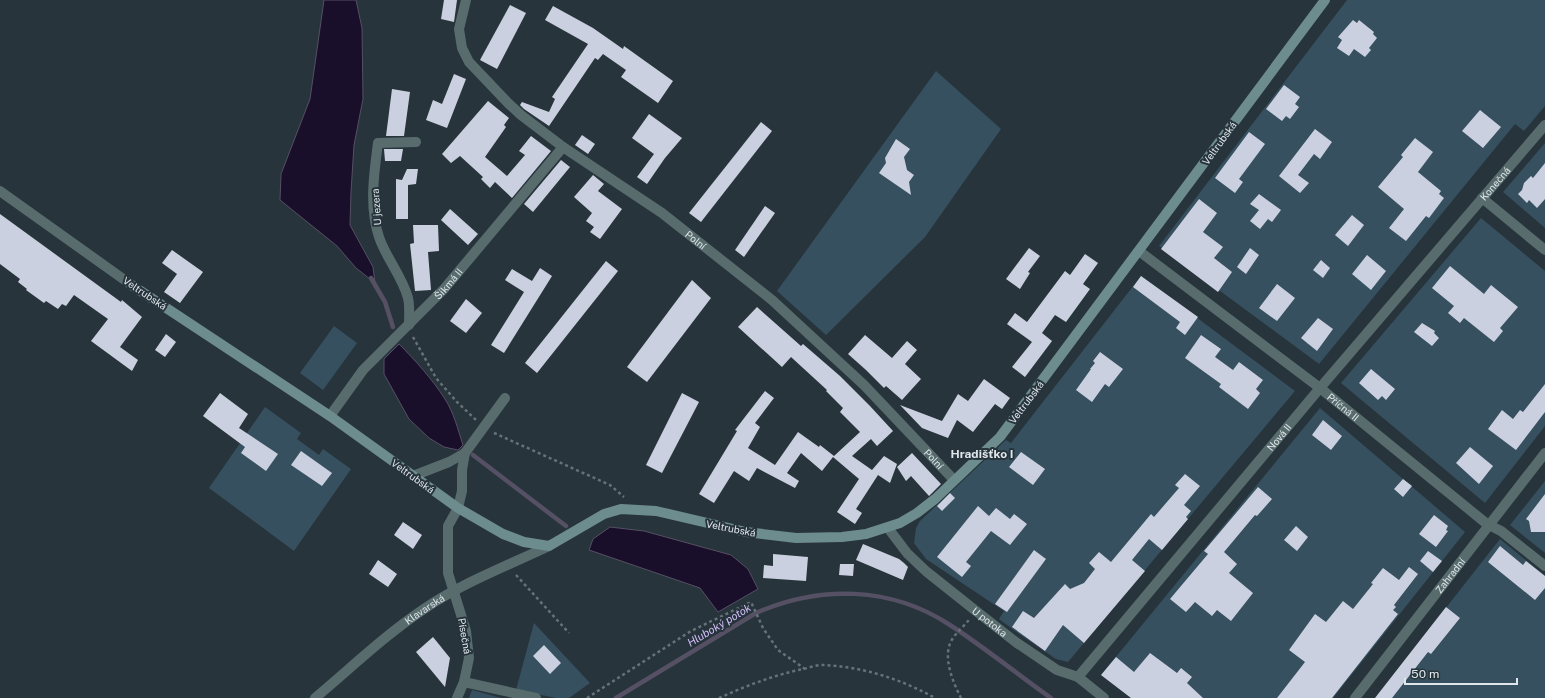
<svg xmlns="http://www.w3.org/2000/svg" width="1545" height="698" font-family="'Public Sans',sans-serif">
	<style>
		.green { fill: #36505f }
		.water { fill: #1a0f2a; stroke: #555064 }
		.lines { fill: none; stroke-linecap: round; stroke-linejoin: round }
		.stream { stroke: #555064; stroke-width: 4.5 }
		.building { fill: #cad0df }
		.path { stroke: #677278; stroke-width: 2.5; stroke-dasharray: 3 3; stroke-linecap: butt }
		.street { stroke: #586c6d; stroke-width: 10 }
		.secondary { stroke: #6d8c8e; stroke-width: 10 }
		.labels { text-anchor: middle; stroke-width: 4; stroke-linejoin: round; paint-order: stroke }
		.street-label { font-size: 10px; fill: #dfe7ec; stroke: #27343b }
		.water-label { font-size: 11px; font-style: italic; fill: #d2bef8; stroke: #27343b }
		.quarter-label { font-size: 12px; font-weight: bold; fill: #dfe7ec; stroke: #27343b }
	</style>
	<rect width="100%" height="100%" fill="#27343b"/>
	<!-- green -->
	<g class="green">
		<path d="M1347,0H1545V106L1524,131L1515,124L1319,364L1159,246Z"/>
		<path d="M936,71L1001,129L925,237L826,335L777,291Z"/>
		<path d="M1545,143V228L1503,192Z"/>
		<path d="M1481,218L1545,271V426L1485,503L1341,383Z"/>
		<path d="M1141,276L1295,391L1068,662L1056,659L1015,631L999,619L1004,611L926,559L914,543L916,528L920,521L1006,440L1011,443Z"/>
		<path d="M334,326L357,343L323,390L300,373Z"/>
		<path d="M265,407L301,433L297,439L319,455L323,449L351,469L294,551L209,488Z"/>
		<path d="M1320,408L1465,532L1333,698H1131L1101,675Z"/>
		<path d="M1545,481V553L1510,525Z"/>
		<path d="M1500,539L1545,576V698H1375Z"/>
		<path d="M534,623L590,683L569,698H556L516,690Z"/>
		<path d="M472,690L501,698H469Z"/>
	</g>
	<!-- water -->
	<g class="water">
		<path d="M324,0H356L362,28L363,99L354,145L351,192L350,225L373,267L375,283L356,268L337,246L280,200L281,174L310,99Z"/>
		<path d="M399,344C416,361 432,379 445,399C454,413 458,430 463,445L458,450L444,447L429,438L409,419L384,374V359Z"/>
		<path d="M610,527L644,531L731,555L748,569L758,589L718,612L700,588L589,550L593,539Z"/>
	</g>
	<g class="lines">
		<!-- stream -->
		<g class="stream">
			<path d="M371,278L385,302L393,327"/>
			<path d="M473,455L566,526"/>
			<path d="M616,698L756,613C819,585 891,586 950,625C984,647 1017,674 1051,698"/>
		</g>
	</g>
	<!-- building -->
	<g class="building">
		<path d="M444,0H457L454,22L441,19Z"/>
		<path d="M510,5L526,13L497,69L480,60Z"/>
		<path d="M553,6L593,28L623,49L624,46L673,81L658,103L621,77L626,70L603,54L598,60L595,58L549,126L524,109L520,105L522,102L549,112L555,99L552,97L588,44L545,20Z"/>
		<path d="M1353,20L1357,23L1359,20L1374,32L1373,34L1377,38L1369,48L1371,50L1365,57L1354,49L1349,56L1337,48L1342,40L1338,37Z"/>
		<path d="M454,74L466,79L447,128L426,120L433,100L442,104Z"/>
		<path d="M1284,85L1300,97L1295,104L1299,107L1290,119L1286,116L1282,121L1266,109Z"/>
		<path d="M392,89L410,92L404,136H386Z"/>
		<path d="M488,101L509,118L504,125L506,127L485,157L507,176L525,155L519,151L531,136L551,151L512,198L495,182L490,188L481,179L483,177L460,156L451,163L442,154Z"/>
		<path d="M1480,110L1501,127L1483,148L1462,131Z"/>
		<path d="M649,114L682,138L665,158L647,184L637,177L654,154L632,138Z"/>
		<path d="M761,122L772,131L701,222L689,213Z"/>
		<path d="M1315,129L1332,142L1320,159L1314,154L1298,175L1309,183L1300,193L1279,176Z"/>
		<path d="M1249,132L1265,144L1239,179L1243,182L1235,193L1215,178Z"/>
		<path d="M582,135L595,144L588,154L575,145Z"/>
		<path d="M1415,138L1433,152L1418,172L1441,191L1439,194L1444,198L1429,218L1426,216L1406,241L1389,228L1404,209L1378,187L1403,157L1401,155Z"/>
		<path d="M896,139L910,149L904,157L907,170L914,175L909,182L911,195L879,173L886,163L885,158Z"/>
		<path d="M384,149H403L401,161H385Z"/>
		<path d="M561,160L570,167L533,212L524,204Z"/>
		<path d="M1545,163V199L1537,208L1529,200L1527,203L1518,194L1522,190L1524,183L1531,176L1533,178Z"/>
		<path d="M407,169H418L416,184L408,185V219H396V179L402,180Z"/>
		<path d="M593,175L604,184L598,191L622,209L600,239L590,232L594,227L586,221L592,213L574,197Z"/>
		<path d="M1259,194L1281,210L1272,222L1268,219L1260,229L1250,221L1259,210L1250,204Z"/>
		<path d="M1199,199L1217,213L1203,232L1223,247L1214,258L1232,272L1218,292L1161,249Z"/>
		<path d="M765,206L775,213L744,257L735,250Z"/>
		<path d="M450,209L478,234L468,245L441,220Z"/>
		<path d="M0,214L121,302L122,300L142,317L120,347L138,360L132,371L91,341L108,319L74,295L66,306L62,304L58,309L46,301L44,303L26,290L27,289L18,282L20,279L0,264Z"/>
		<path d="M1352,215L1364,225L1348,246L1335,235Z"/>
		<path d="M413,225H438L439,251L428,252L431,290L415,291L410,244L414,243Z"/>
		<path d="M1029,248L1040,256L1028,272L1030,273L1020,289L1006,279Z"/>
		<path d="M1250,248L1259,255L1246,274L1237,267Z"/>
		<path d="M172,250L203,272L180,303L164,292L177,274L162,263Z"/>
		<path d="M1085,254L1098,263L1083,284L1090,289L1066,322L1055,315L1042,333L1052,341L1025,377L1012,367L1032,342L1007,324L1015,313L1027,322L1065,271L1070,275Z"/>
		<path d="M1367,255L1386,271L1371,290L1352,274Z"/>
		<path d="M1321,260L1330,268L1323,278L1313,270Z"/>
		<path d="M606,261L618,271L537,373L525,363Z"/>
		<path d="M1450,266L1484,294L1491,285L1518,307L1500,328L1503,331L1494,342L1464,318L1460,323L1448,313L1454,306L1432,288Z"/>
		<path d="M540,268L552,276L504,353L491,345L524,292L505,280L512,269L532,281Z"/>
		<path d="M1141,276L1198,317L1185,335L1176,328L1180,322L1133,287Z"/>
		<path d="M692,280L711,298L647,382L627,367Z"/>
		<path d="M1277,284L1295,298L1277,321L1259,308Z"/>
		<path d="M466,299L482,313L466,333L450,321Z"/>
		<path d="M757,307L801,346L803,344L840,376L870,406L893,431L877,446L871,439L852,456L872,470L884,456L897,464L890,483L878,475L856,509L862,513L855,524L837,512L859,479L833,457L822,471L801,453L787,473L799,481L795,488L757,468L749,481L734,471L714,503L699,494L737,431L735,430L765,391L774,398L755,423L760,427L748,448L775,465L798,432L819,447L820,445L834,456L860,432L840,412L843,408L826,391L827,390L791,357L782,367L738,327Z"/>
		<path d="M1318,318L1333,329L1317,351L1301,338Z"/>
		<path d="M1422,323L1435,331L1434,333L1439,338L1432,346L1414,332Z"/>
		<path d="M166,334L176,342L165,357L155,350Z"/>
		<path d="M865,335L892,358L907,341L917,350L905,364L921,379L902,400L886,386L884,388L866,370L848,354Z"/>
		<path d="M1201,335L1221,349L1215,357L1233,370L1239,362L1263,380L1256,389L1260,393L1248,409L1219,387L1221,384L1185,358Z"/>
		<path d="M1100,352L1123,369L1109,387L1105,384L1092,402L1076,390L1091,369H1090L1095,363L1093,361Z"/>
		<path d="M1371,369L1395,389L1386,400L1382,396L1378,400L1359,383Z"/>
		<path d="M984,379L1010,398L1002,409L995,404L973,432L957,420L948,438L922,428L900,405L942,421L958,394L968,401Z"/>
		<path d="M1545,384V412L1516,450L1488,429L1502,410L1513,419L1520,410L1523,412Z"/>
		<path d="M220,393L248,414L239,428L278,454L266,471L241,453L245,447L203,416Z"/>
		<path d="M682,393L699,402L662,473L646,465Z"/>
		<path d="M1323,420L1342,436L1331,450L1312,435Z"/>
		<path d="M1470,447L1493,466L1479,484L1456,463Z"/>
		<path d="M301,451L332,473L322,486L291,465Z"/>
		<path d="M1021,452L1045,469L1033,485L1009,467Z"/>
		<path d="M912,453L941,484L929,496L911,476L906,481L897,467Z"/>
		<path d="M1185,474L1200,486L1184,505L1191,511L1186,517L1188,519L1162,550L1149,539L1132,560L1145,571L1084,643L1063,625L1045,651L1012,627L1023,611L1034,618L1065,584L1070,589L1084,583L1095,569L1089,563L1099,552L1111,562L1151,514L1154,517L1179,488L1175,485Z"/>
		<path d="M1403,479L1412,486L1403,497L1394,489Z"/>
		<path d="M1258,487L1272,499L1257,516L1255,515L1224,552L1237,564L1229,573L1253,593L1231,621L1217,610L1212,616L1195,602L1186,612L1170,599L1208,554L1204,551Z"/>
		<path d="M950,493L955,498L942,511L937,506Z"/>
		<path d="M1545,494V532H1531L1529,521L1526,519Z"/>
		<path d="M978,506L989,516L996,508L1010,519L1014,514L1027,524L1010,545L991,531L966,562L971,566L962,577L937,557Z"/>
		<path d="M1434,515L1448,526L1446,530L1448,531L1436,547L1419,534Z"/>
		<path d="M403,522L422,535L413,549L394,535Z"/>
		<path d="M1296,526L1308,537L1297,551L1284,540Z"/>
		<path d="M863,544L899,559L904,563L908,567L903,580L856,560Z"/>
		<path d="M1500,546L1523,565L1526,561L1545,576V588L1535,600L1488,562Z"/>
		<path d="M1034,550L1046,559L1007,612L995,604Z"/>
		<path d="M1428,551L1442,561L1433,572L1420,561Z"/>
		<path d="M773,554L808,557L806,581L763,578L764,565L773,566Z"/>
		<path d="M378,560L397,574L388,587L369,574Z"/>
		<path d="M840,564H854L853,576L839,575Z"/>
		<path d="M1409,567L1418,574L1394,605L1396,607L1393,610L1398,614L1332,698H1277L1305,662L1289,650L1315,614L1326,622L1343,601L1353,609L1373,584L1371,583L1383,568L1399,580Z"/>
		<path d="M1446,607L1460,618L1431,654L1428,652L1392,698H1375Z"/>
		<path d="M433,637L450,658L445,687L416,652Z"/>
		<path d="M544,645L561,663L550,674L533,656Z"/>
		<path d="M1150,653L1177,673L1181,668L1192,677L1187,683L1203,698H1131L1101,675L1116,657L1134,672Z"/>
	</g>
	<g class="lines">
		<!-- path -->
		<g class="path">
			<path d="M413,337L436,378L457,402L476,420"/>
			<path d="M494,433L610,485L624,497"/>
			<path d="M516,575L569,633"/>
			<path d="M587,698L691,631L751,602L763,628L778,650L805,669"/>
			<path d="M719,698C746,686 774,675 803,669C809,668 815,665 821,665C861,666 901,679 935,698"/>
			<path d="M961,698C953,682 941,655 953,638C957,632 964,626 969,620"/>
		</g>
		<!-- street -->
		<g class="street">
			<path id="s1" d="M466,0L459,29L462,48L469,62L508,103L521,115L563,147L662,213L772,300L864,385L954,480"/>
			<path d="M0,191L133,286"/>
			<path d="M1482,198L1545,250"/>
			<path id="s2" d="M1139,251L1320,388L1487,524L1501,531L1545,566"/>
			<path d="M409,325C409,316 410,306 408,298C402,276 386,258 379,237C369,207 374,173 378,143L416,142"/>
			<path id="s3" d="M330,416L363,370L444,289L563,147"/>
			<path d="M413,476L449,462L465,453"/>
			<path id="s4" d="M888,528L907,553L927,572L976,611L1017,643L1057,670L1078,677L1104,698"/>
			<path id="s5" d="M1078,677L1320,388L1545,125"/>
			<path d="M464,682L536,698"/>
			<path id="s6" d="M315,698C351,668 385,635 424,609C462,583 507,566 549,546"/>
			<path d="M457,698L464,682L469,658L466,631L448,573V526L458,508L462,491V470L465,453L505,398"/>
			<path id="s7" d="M1355,698L1545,453"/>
		</g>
		<!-- secondary -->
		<path class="secondary" d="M133,286L330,416L458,508L503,534L524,542L549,546L604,514L621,509L656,511L746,532L796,538L842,537L866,534L900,523L917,513L935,499L1000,437L1325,0"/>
	</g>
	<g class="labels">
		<!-- street labels -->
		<g class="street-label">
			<text transform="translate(1219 143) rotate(-54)" y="4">Veltrubská</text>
			<text dy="4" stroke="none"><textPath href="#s5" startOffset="646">Konečná</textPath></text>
			<text transform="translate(376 207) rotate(-94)" y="4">U jezera</text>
			<text dy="4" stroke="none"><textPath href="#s1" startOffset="354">Polní</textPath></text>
			<text dy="4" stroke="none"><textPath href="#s3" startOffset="178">Šikmá II</textPath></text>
			<text transform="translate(145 293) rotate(34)" y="4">Veltrubská</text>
			<text transform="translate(1026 402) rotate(-53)" y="4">Veltrubská</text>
			<text dy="4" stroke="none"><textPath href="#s2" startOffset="257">Příčná II</textPath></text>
			<text dy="4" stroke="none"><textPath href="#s5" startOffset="313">Nová II</textPath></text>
			<text dy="4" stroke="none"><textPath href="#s1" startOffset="678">Polní</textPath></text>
			<text transform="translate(413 476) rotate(36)" y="4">Veltrubská</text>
			<text transform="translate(731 528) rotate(11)" y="4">Veltrubská</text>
			<text dy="4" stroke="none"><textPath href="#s7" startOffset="155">Zahradní</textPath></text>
			<text dy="4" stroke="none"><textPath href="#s6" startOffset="141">Klavarská</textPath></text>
			<text dy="4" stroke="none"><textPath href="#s4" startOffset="139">U potoka</textPath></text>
			<text transform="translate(465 636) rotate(80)" y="4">Písečná</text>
		</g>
		<!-- water labels -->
		<g class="water-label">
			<text transform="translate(719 625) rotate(-31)" y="4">Hluboký potok</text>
		</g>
		<!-- quarter labels -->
		<g class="quarter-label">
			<text x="982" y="458">Hradišťko I</text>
		</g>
	</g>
	<!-- scale -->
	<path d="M1405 678v6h112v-6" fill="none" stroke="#dfe7ec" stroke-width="2"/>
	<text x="1411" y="678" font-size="12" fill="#dfe7ec" stroke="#27343b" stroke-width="3" paint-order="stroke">50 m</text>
</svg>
